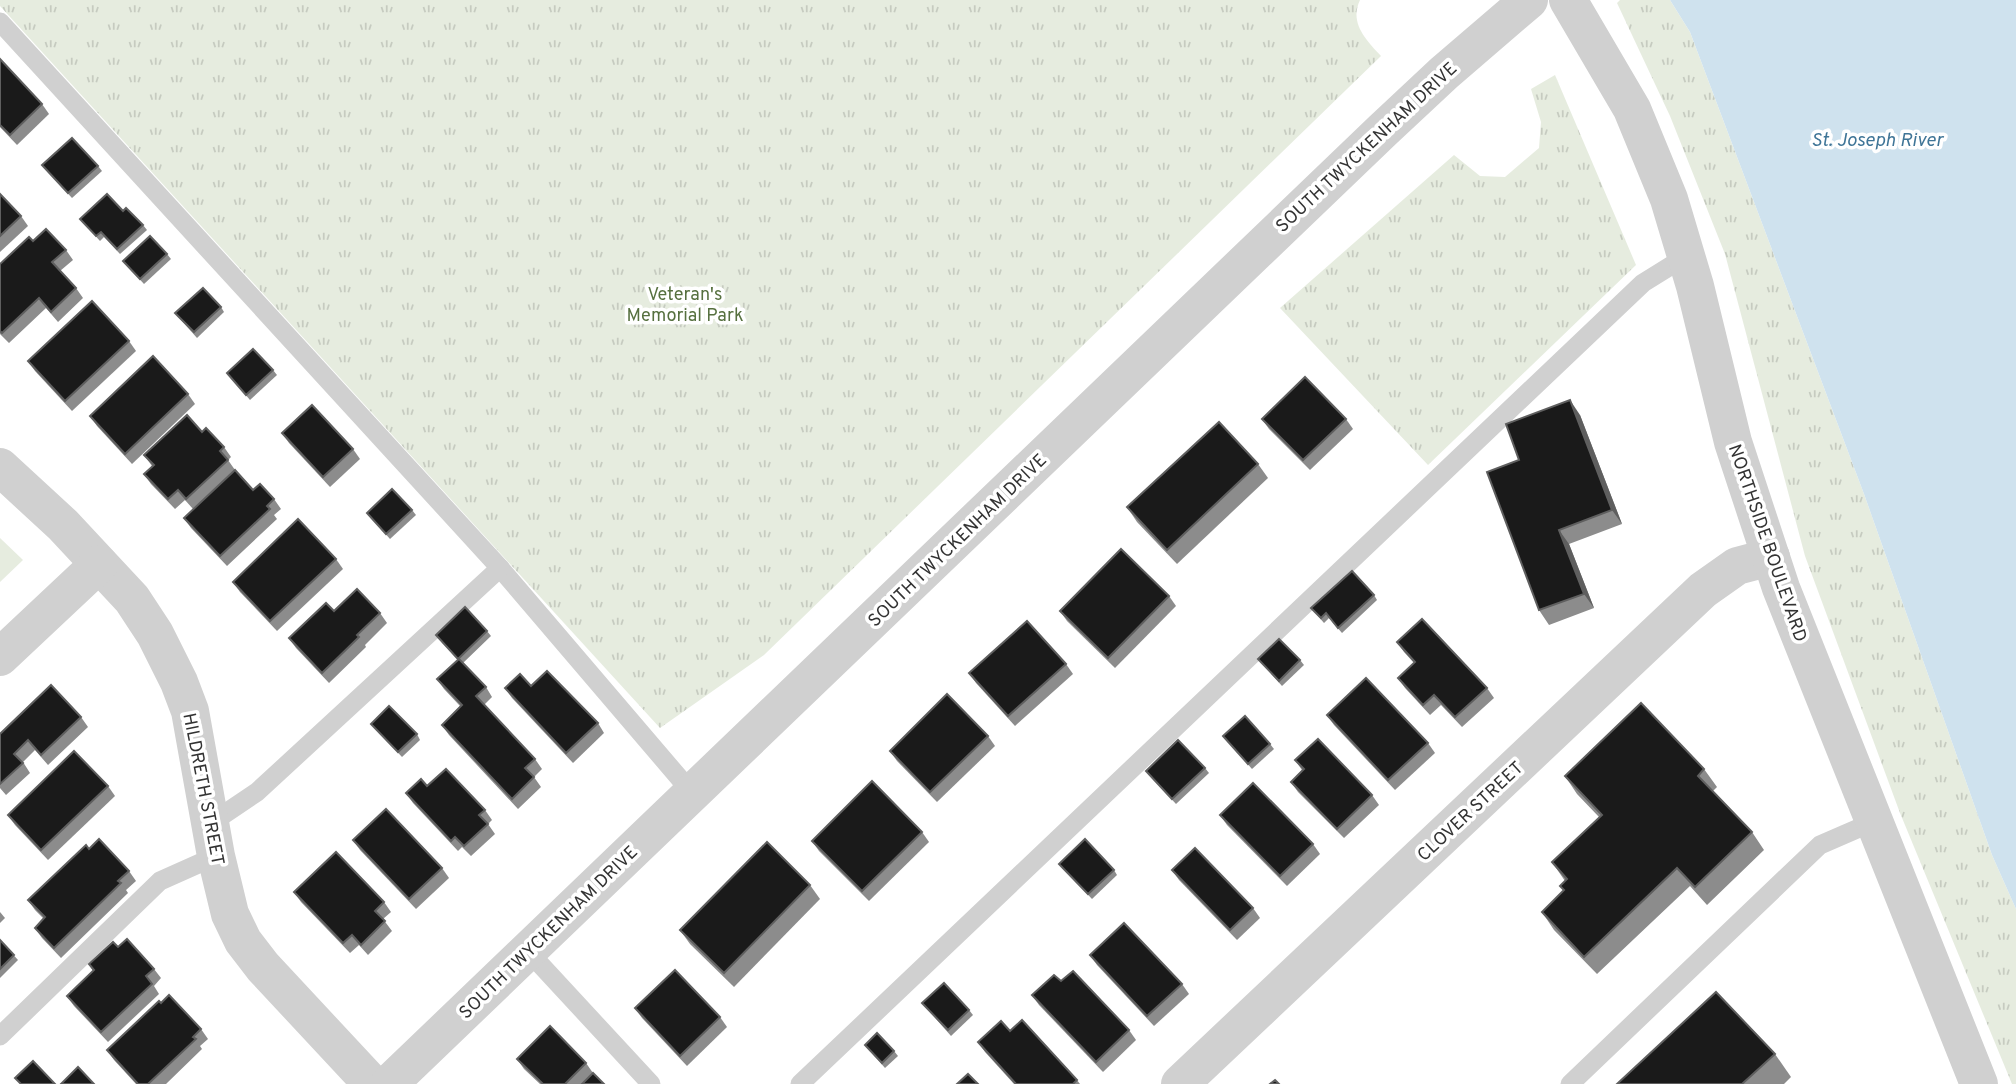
<svg xmlns="http://www.w3.org/2000/svg" width="2016" height="1084" font-family="Overpass,sans-serif">
	<style>
		.grass { fill: #e6ecdf }
		.park { fill: url(#park-tufts) }
		.water { fill: #cfe2ee }
		.lines { fill: none; stroke-linecap: round; stroke-linejoin: round }
		.service { stroke: #d0d0d0; stroke-width: 19 }
		.minor { stroke: #d0d0d0; stroke-width: 38 }
		.tertiary { stroke: #d0d0d0; stroke-width: 38 }
		.wall { fill: #8c8c8c }
		.shaded-wall { fill: #5f5f5f }
		.building { fill: #1a1a1a; stroke: #5f5f5f; stroke-width: 2 }
		.labels { text-anchor: middle; stroke-width: 7; stroke-linejoin: round; paint-order: stroke }
		.street-label { font-size: 18px; fill: #333; stroke: #fff }
		.park-label { font-size: 18px; fill: #56703f; stroke: #fff }
		.water-label { font-size: 19px; font-style: italic; fill: #3f7597; stroke: #fff }
	</style>
	<defs>
		<pattern id="park-tufts" width="24" height="20" patternUnits="userSpaceOnUse" patternTransform="scale(1.75)"><rect width="24" height="20" fill="#e6ecdf"/><path d="M3 7l-1-3M5 7V3M7 7l1-3M15 17l-1-3M17 17v-4M19 17l1-3" fill="none" stroke="#c6cbc0"/></pattern>
	</defs>
	<rect width="100%" height="100%" fill="#fff"/>
	<!-- grass -->
	<path class="grass" d="M0,538L23,560L0,582Z"/>
	<!-- park -->
	<g class="park">
		<path d="M0,0H1360C1349,23 1366,40 1381,56L764,655L660,728L0,6Z"/>
		<path d="M1620,0H1670L1690,32L1864,494L1992,855L2016,909V1084H2012L1900,813L1805,556L1725,254L1670,116L1617,3Z"/>
		<path d="M1555,75L1636,265L1428,465L1280,308L1454,155L1480,176L1505,177L1539,148L1541,122L1531,89Z"/>
	</g>
	<!-- water -->
	<path class="water" d="M1670,0H2016V909L1992,855L1864,494L1690,32Z"/>
	<g class="lines">
		<!-- service -->
		<g class="service">
			<path d="M0,22L500,568L693,794"/>
			<path d="M211,823L257,792L500,568"/>
			<path d="M527,950L651,1084"/>
			<path d="M0,1036L160,881L216,856"/>
			<path d="M800,1084L1643,283L1685,257"/>
			<path d="M1570,1084L1820,845L1873,822"/>
		</g>
		<!-- minor -->
		<g class="minor">
			<path d="M0,467L63,525L132,599L155,634L179,682L190,711L216,856L230,914L243,941L263,967L372,1084"/>
			<path d="M0,657L99,564"/>
			<path d="M1180,1084L1703,590L1737,566L1771,557"/>
		</g>
		<!-- tertiary -->
		<g class="tertiary">
			<path d="M1568,0L1632,109L1669,199L1695,286L1733,442L1781,588L1979,1084"/>
			<path d="M389,1084L1383,130L1444,73L1529,0"/>
		</g>
	</g>
	<!-- wall -->
	<g class="wall">
		<path d="M0,59L42,104L49,114L17,145L0,127Z"/>
		<path d="M42,165L98,166L102,171L72,198Z"/>
		<path d="M0,194L21,216L28,226L0,252Z"/>
		<path d="M123,211L143,225L147,230L120,254L104,237L100,241L80,219Z"/>
		<path d="M33,241L66,250L73,260L60,271L76,288L83,298L58,322L46,308L9,343L0,334V264Z"/>
		<path d="M167,254L171,259L144,284L123,261Z"/>
		<path d="M221,307L224,312L197,338L175,313Z"/>
		<path d="M129,341L136,351L72,411L35,371L28,361Z"/>
		<path d="M273,370L277,375L250,400L227,373Z"/>
		<path d="M188,394L195,404L132,464L97,426L90,416Z"/>
		<path d="M1580,415L1622,524L1569,544L1594,608L1549,625L1539,610L1519,460Z"/>
		<path d="M1262,419H1346L1353,429L1310,470L1269,429Z"/>
		<path d="M202,432L224,447L231,457L228,460L235,470L193,509L185,500L175,509L151,484L144,474L152,466L144,455Z"/>
		<path d="M282,433L353,449L360,459L330,487L289,443Z"/>
		<path d="M1258,464L1268,478L1177,564L1137,522L1127,507Z"/>
		<path d="M253,490L274,499L281,509L274,515L277,519L227,566L191,528L184,518Z"/>
		<path d="M412,510L416,515L390,539L367,513Z"/>
		<path d="M336,559L343,569L277,631L240,592L233,582Z"/>
		<path d="M1374,595L1377,600L1342,633L1329,618L1324,623L1311,608Z"/>
		<path d="M1169,596L1176,606L1115,668L1067,621L1060,611Z"/>
		<path d="M334,611L380,613L387,623L365,645L366,647L329,683L296,648L289,638Z"/>
		<path d="M487,631L491,636L463,663L486,687L492,697L484,705L535,759L542,769L534,777L541,787L518,809L449,735L442,725L460,706L444,689L437,679L458,660L436,635Z"/>
		<path d="M1397,642L1487,688L1494,698L1462,727L1441,705L1430,715L1405,688L1398,678L1414,663L1404,652Z"/>
		<path d="M1258,659L1300,660L1304,665L1282,686Z"/>
		<path d="M1066,664L1073,674L1015,726L976,683L969,673Z"/>
		<path d="M505,688L598,723L604,733L573,763L512,698Z"/>
		<path d="M1327,715L1428,743L1435,753L1395,790L1334,725Z"/>
		<path d="M81,717L88,727L48,765L35,750L23,762L30,773L6,795L0,788V734Z"/>
		<path d="M371,724L417,734L420,740L402,757Z"/>
		<path d="M988,736L995,746L937,802L897,761L890,751Z"/>
		<path d="M1223,736L1270,744L1274,749L1252,769Z"/>
		<path d="M1295,760L1372,795L1379,805L1344,838L1298,792L1291,782L1302,770Z"/>
		<path d="M1205,768L1209,773L1176,804L1146,771Z"/>
		<path d="M1704,769L1717,787L1713,791L1752,832L1764,850L1707,905L1690,886L1597,974L1554,930L1542,912L1564,891L1560,886L1565,881L1552,862L1599,817L1577,794L1565,776Z"/>
		<path d="M108,786L115,796L48,860L15,825L8,815Z"/>
		<path d="M427,786L485,810L492,820L488,824L495,834L471,856L462,847L458,851L413,803L406,793Z"/>
		<path d="M1220,815L1313,844L1320,854L1287,886L1227,825Z"/>
		<path d="M922,832L929,842L869,901L819,851L812,841Z"/>
		<path d="M353,840L442,868L449,878L416,909L360,850Z"/>
		<path d="M89,849L129,871L136,881L126,890L128,893L61,958L42,938L35,928L44,919L35,910L28,900Z"/>
		<path d="M1059,864L1114,870L1117,875L1092,899Z"/>
		<path d="M1172,870L1253,908L1260,918L1237,940L1179,880Z"/>
		<path d="M810,885L820,899L734,987L690,944L680,930Z"/>
		<path d="M294,892L384,902L391,912L383,919L392,931L368,955L359,945L350,953L301,902Z"/>
		<path d="M0,912L5,918L0,923Z"/>
		<path d="M0,940L18,960L0,978Z"/>
		<path d="M118,947L154,969L161,978L154,986L159,994L108,1042L74,1006L67,996L93,971L89,964Z"/>
		<path d="M1090,955L1182,984L1189,994L1154,1026L1097,965Z"/>
		<path d="M1061,981L1129,1030L1136,1040L1103,1072L1039,1005L1032,995Z"/>
		<path d="M161,1003L201,1029L208,1039L200,1046L202,1049L166,1084H136L114,1060L107,1050Z"/>
		<path d="M922,1003L969,1010L973,1015L951,1036Z"/>
		<path d="M635,1008L720,1017L727,1027L687,1066L642,1018Z"/>
		<path d="M1010,1031L1077,1080L1080,1084H1014L985,1052L978,1042Z"/>
		<path d="M865,1045L894,1051L898,1056L885,1068Z"/>
		<path d="M1775,1054L1791,1077L1784,1084H1617Z"/>
		<path d="M517,1059L586,1063L593,1073L604,1084H540L524,1069Z"/>
	</g>
	<!-- shaded-wall -->
	<g class="shaded-wall">
		<path d="M1570,400L1580,415L1622,524L1612,510Z"/>
		<path d="M1559,530L1569,544L1594,608L1584,594Z"/>
	</g>
	<!-- building -->
	<g class="building">
		<path d="M0,59L42,104L10,135L0,125Z"/>
		<path d="M72,138L98,166L68,193L42,165Z"/>
		<path d="M0,194L21,216L0,236Z"/>
		<path d="M107,194L123,211L126,208L143,225L117,249L101,232L96,236L80,219Z"/>
		<path d="M46,229L66,250L52,262L76,288L51,312L39,298L2,333L0,331V264L29,237L33,241Z"/>
		<path d="M150,236L167,254L140,279L123,261Z"/>
		<path d="M203,288L221,307L194,332L175,313Z"/>
		<path d="M92,301L129,341L65,401L28,361Z"/>
		<path d="M253,349L273,370L246,395L227,373Z"/>
		<path d="M153,356L188,394L125,454L90,416Z"/>
		<path d="M1305,377L1346,419L1303,460L1262,419Z"/>
		<path d="M1570,400L1612,510L1559,530L1584,594L1539,610L1487,472L1519,460L1506,424Z"/>
		<path d="M312,405L353,449L323,477L282,433Z"/>
		<path d="M187,415L202,432L206,428L224,447L220,451L228,460L186,499L178,490L168,499L144,474L154,465L144,455Z"/>
		<path d="M1219,422L1258,464L1167,550L1127,507Z"/>
		<path d="M235,470L253,490L260,484L274,499L267,506L270,509L220,556L184,518Z"/>
		<path d="M392,489L412,510L386,534L367,513Z"/>
		<path d="M298,519L336,559L270,621L233,582Z"/>
		<path d="M1121,549L1169,596L1108,658L1060,611Z"/>
		<path d="M1352,571L1374,595L1338,628L1326,613L1321,618L1311,608Z"/>
		<path d="M357,589L380,613L357,635L359,637L322,673L289,638L326,603L334,611Z"/>
		<path d="M465,607L487,631L458,659L436,635Z"/>
		<path d="M1422,619L1487,688L1455,717L1434,695L1423,705L1398,678L1415,662L1397,642Z"/>
		<path d="M1027,621L1066,664L1008,716L969,673Z"/>
		<path d="M1279,639L1300,660L1279,681L1258,659Z"/>
		<path d="M459,659L486,687L476,696L535,759L525,768L534,777L512,799L442,725L462,705L437,679Z"/>
		<path d="M547,671L598,723L566,753L505,688L520,674L531,686Z"/>
		<path d="M1366,678L1428,743L1388,780L1327,715Z"/>
		<path d="M51,685L81,717L41,755L28,740L14,754L23,763L0,784V734Z"/>
		<path d="M947,694L988,736L930,792L890,751Z"/>
		<path d="M1641,703L1704,769L1698,776L1752,832L1695,887L1677,868L1584,957L1542,912L1564,890L1560,886L1567,879L1552,862L1602,815L1565,776Z"/>
		<path d="M389,706L417,734L398,752L371,724Z"/>
		<path d="M1245,716L1270,744L1248,764L1223,736Z"/>
		<path d="M1318,739L1372,795L1337,829L1291,782L1304,769L1295,760Z"/>
		<path d="M1178,740L1205,768L1172,799L1146,771Z"/>
		<path d="M74,751L108,786L41,850L8,815Z"/>
		<path d="M446,769L485,810L479,815L488,824L464,846L455,837L451,841L406,793L421,779L427,786Z"/>
		<path d="M872,781L922,832L862,891L812,841Z"/>
		<path d="M1253,783L1313,844L1280,876L1220,815Z"/>
		<path d="M386,809L442,868L409,899L353,840Z"/>
		<path d="M99,839L129,871L118,881L121,883L54,948L35,928L45,917L28,900L86,845L89,849Z"/>
		<path d="M1085,839L1114,870L1088,894L1059,864Z"/>
		<path d="M767,842L810,885L724,973L680,930Z"/>
		<path d="M1195,848L1253,908L1230,930L1172,870Z"/>
		<path d="M336,852L384,902L375,911L385,921L361,945L352,935L343,943L294,892Z"/>
		<path d="M1124,923L1182,984L1147,1016L1090,955Z"/>
		<path d="M127,939L154,969L146,976L152,984L101,1032L67,996L94,970L89,964L113,942L118,947Z"/>
		<path d="M0,940L14,955L0,969Z"/>
		<path d="M675,970L720,1017L680,1056L635,1008Z"/>
		<path d="M1073,971L1129,1030L1096,1062L1032,995L1054,975L1061,981Z"/>
		<path d="M944,983L969,1010L948,1030L922,1003Z"/>
		<path d="M1716,992L1775,1054L1742,1084H1617Z"/>
		<path d="M169,995L201,1029L193,1037L196,1039L148,1084H138L107,1050L159,1001L161,1003Z"/>
		<path d="M1022,1020L1077,1080L1073,1084H1016L978,1042L1001,1021L1010,1031Z"/>
		<path d="M550,1026L586,1063L565,1084H543L517,1059Z"/>
		<path d="M877,1033L894,1051L882,1063L865,1045Z"/>
		<path d="M33,1061L55,1084H21L15,1078Z"/>
		<path d="M78,1067L94,1084H61Z"/>
		<path d="M593,1073L604,1084H582Z"/>
		<path d="M968,1074L978,1084H957Z"/>
		<path d="M1275,1080L1279,1084H1270Z"/>
	</g>
	<g class="labels">
		<!-- street labels -->
		<g class="street-label">
			<text transform="translate(1366 147) rotate(-43)" y="6">SOUTH TWYCKENHAM DRIVE</text>
			<text transform="translate(957 540) rotate(-44)" y="6">SOUTH TWYCKENHAM DRIVE</text>
			<text transform="translate(1768 543) rotate(71)" y="6">NORTHSIDE BOULEVARD</text>
			<text transform="translate(204 789) rotate(79)" y="6">HILDRETH STREET</text>
			<text transform="translate(1470 811) rotate(-43)" y="6">CLOVER STREET</text>
			<text transform="translate(548 932) rotate(-44)" y="6">SOUTH TWYCKENHAM DRIVE</text>
		</g>
		<!-- park labels -->
		<g class="park-label">
			<text x="685" y="300">Veteran's<tspan x="685" dy="21">Memorial Park</tspan></text>
		</g>
		<!-- water labels -->
		<g class="water-label">
			<text x="1877" y="146">St. Joseph River</text>
		</g>
	</g>
</svg>
